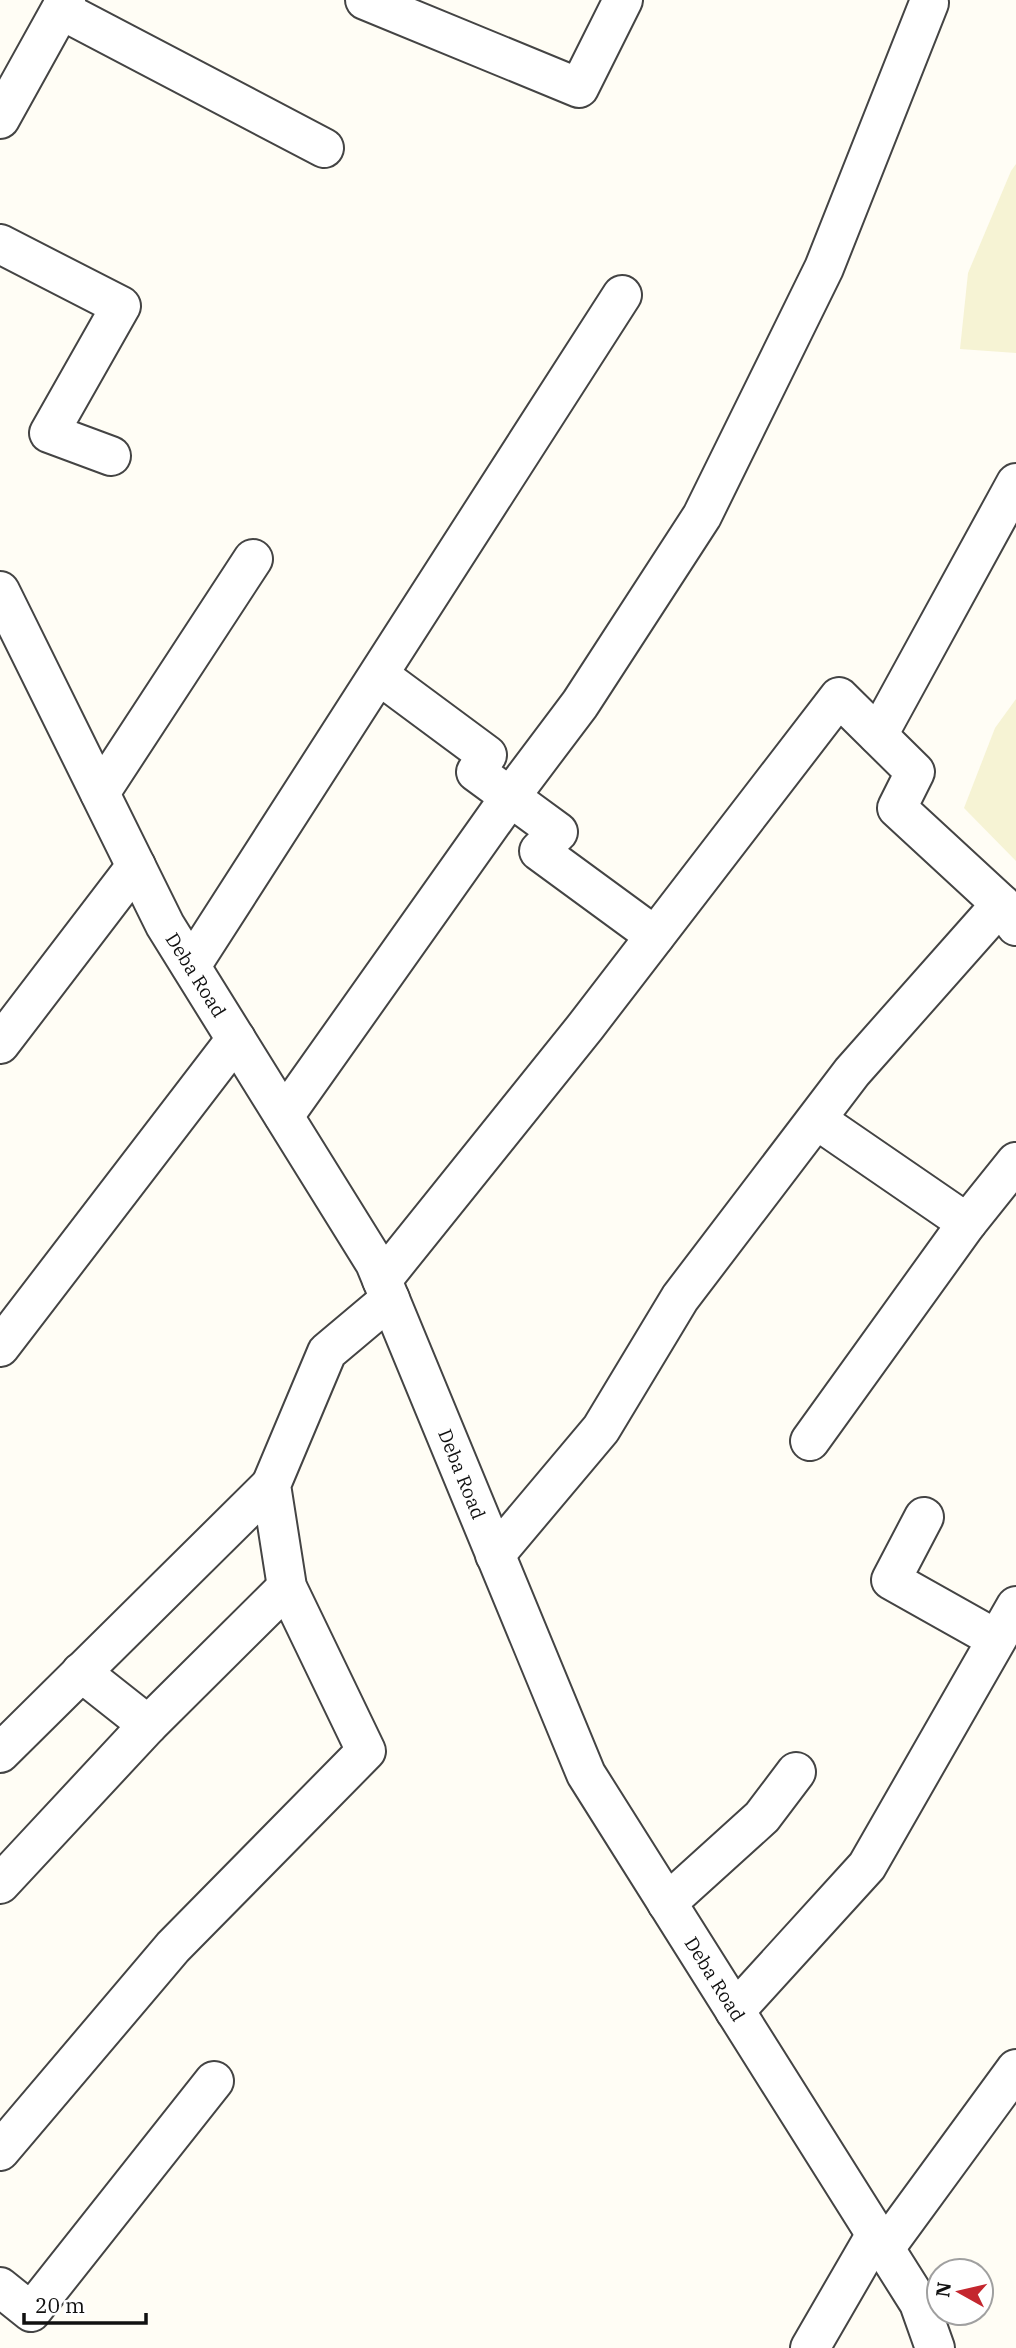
<svg xmlns="http://www.w3.org/2000/svg" width="1016" height="2348" font-family="'IBM Plex Serif',serif">
	<style>
		.farmland { fill: #f6f3d4 }
		.lines { fill: none; stroke-linecap: round; stroke-linejoin: round }
		.minor-casing { stroke: #444; stroke-width: 42 }
		.minor { stroke: #fff; stroke-width: 38 }
		.labels { text-anchor: middle; stroke-width: 7; stroke-linejoin: round; paint-order: stroke }
		.street-label { font-size: 19px; fill: #111; stroke: #fff }
	</style>
	<rect width="100%" height="100%" fill="#fffdf5"/>
	<!-- farmland -->
	<g class="farmland">
		<path d="M1016,164V353L960,349L968,273L1011,171Z"/>
		<path d="M1016,699V861L964,808L995,728Z"/>
	</g>
	<g class="lines">
		<!-- minor casing -->
		<g class="minor-casing">
			<g id="minor">
				<path d="M365,0L579,88L623,0"/>
				<path d="M61,10L324,148"/>
				<path d="M0,119L66,0"/>
				<path d="M0,244L121,306L49,433L111,456"/>
				<path d="M0,591L165,925L375,1263L586,1774L919,2303L935,2348"/>
				<path d="M379,675L487,755L476,772L558,832L539,851L655,936"/>
				<path d="M878,735L1016,483"/>
				<path d="M100,793L253,559"/>
				<path d="M191,966L622,295"/>
				<path d="M0,1044L136,866"/>
				<path d="M284,1116L510,797L580,704L702,516L824,268L929,3"/>
				<path d="M817,1120L967,1223"/>
				<path d="M382,1280L586,1026L839,697L915,772L897,808L1001,904L1016,926"/>
				<path d="M0,1347L236,1039"/>
				<path d="M810,1441L967,1223L1016,1162"/>
				<path d="M924,1517L891,1580L996,1639"/>
				<path d="M495,1555L601,1429L680,1298L852,1072L1001,904"/>
				<path d="M148,1725L287,1587"/>
				<path d="M0,1753L271,1485"/>
				<path d="M0,1884L148,1725L81,1672"/>
				<path d="M667,1903L762,1817L796,1772"/>
				<path d="M735,2011L867,1866L1016,1606"/>
				<path d="M0,2151L173,1947L366,1751L287,1587L271,1485L327,1352L390,1299"/>
				<path d="M885,2248L1016,2069"/>
				<path d="M0,2287L31,2312L214,2081"/>
				<path d="M810,2348L876,2234"/>
			</g>
		</g>
		<!-- minor -->
		<use href="#minor" class="minor"/>
	</g>
	<g class="labels">
		<!-- street labels -->
		<g class="street-label">
			<text transform="translate(196 975) rotate(58)" y="7">Deba Road</text>
			<text transform="translate(462 1474) rotate(68)" y="7">Deba Road</text>
			<text transform="translate(715 1979) rotate(58)" y="7">Deba Road</text>
		</g>
	</g>
	<!-- north arrow -->
	<g transform="translate(960 2292) rotate(278)"><circle r="33" fill="#ffffff" stroke="#a0a0a0" stroke-width="2"/>
	<path d="M0-5L12 26L0 18L-12 26Z" fill="#c4262e"/>
	<text y="-10" font-size="19" font-weight="bold" text-anchor="middle" fill="#111111">N</text>
	</g>
	<!-- scale -->
	<path d="M24 2313v10h122v-10" fill="none" stroke="#111111" stroke-width="3.5"/>
	<text x="35" y="2313" font-size="21" fill="#111111" stroke="#ffffff" stroke-width="5" paint-order="stroke">20 m</text>
</svg>
